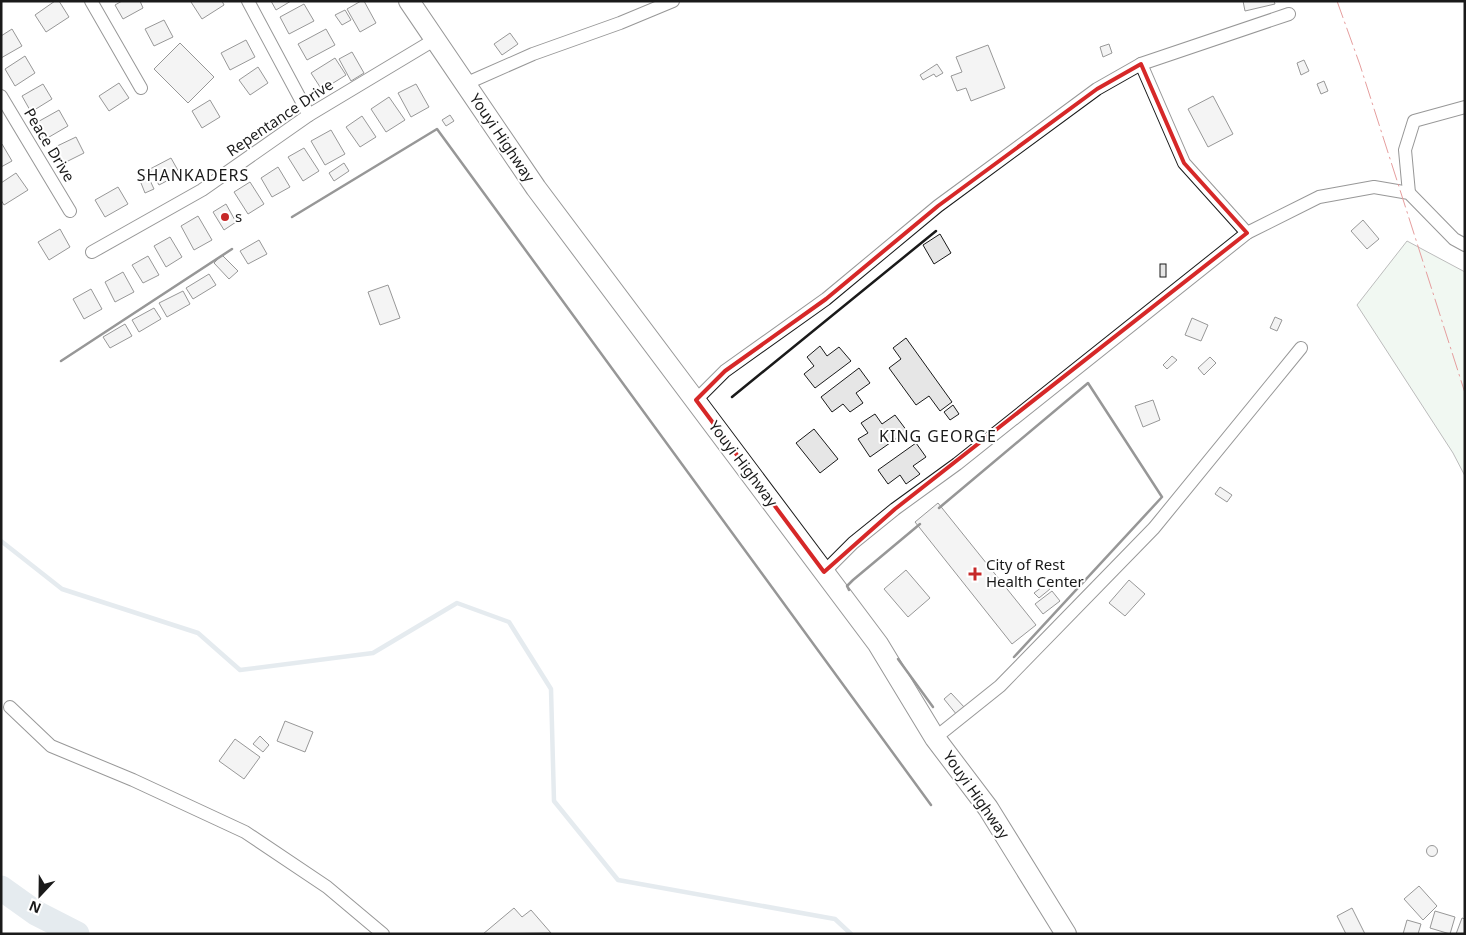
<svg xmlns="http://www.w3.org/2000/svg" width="1466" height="935" font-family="'Noto Sans',sans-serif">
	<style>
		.green { fill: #e0efe3; stroke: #6a6a6a }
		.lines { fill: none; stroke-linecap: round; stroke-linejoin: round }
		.stream { stroke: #c6d2dc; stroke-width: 4.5 }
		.river { stroke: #c6d2dc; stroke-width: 25 }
		.building { fill: #e6e6e6; stroke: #1a1a1a }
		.minor-casing { stroke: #1a1a1a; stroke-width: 14 }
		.primary-casing { stroke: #1a1a1a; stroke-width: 22 }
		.minor { stroke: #fff; stroke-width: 12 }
		.primary { stroke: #fff; stroke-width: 20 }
		.wall { stroke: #1a1a1a; stroke-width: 2.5 }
		.power { stroke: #c62828; stroke-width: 1; stroke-dasharray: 18 4 2.5 4; stroke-linecap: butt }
		.marked { fill: none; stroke: #d62828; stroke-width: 4; stroke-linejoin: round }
		.poi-dot { fill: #c62828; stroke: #fff; stroke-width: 2 }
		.labels { text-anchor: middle; stroke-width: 4; stroke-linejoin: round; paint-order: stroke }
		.street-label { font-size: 15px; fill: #1a1a1a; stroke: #fff }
		.poi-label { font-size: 15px; fill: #1a1a1a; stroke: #fff; text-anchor: start }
		.neighbourhood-label { font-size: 16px; letter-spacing: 1px; fill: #1a1a1a; stroke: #fff }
	</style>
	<rect width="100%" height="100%" fill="#fff"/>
	<!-- green -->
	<path class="green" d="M1407,241L1465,272V476L1453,453L1357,305Z"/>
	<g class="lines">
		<!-- stream -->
		<path class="stream" d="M1,541L62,589L198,633L240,670L373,653L457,603L509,622L551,689L554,801L618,880L835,919L851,934"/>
		<!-- river -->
		<path class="river" d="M1,888L36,913L77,934"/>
	</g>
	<!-- building -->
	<g class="building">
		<path d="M55,1H59L69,17L46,32L35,15Z"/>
		<path d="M122,1H140L143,8L123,19L115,5Z"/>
		<path d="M193,1H222L224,5L202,19L191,2Z"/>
		<path d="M271,1H291L276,10Z"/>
		<path d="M361,1H364L376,23L360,32L347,9Z"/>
		<path d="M1243,1H1274L1275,4L1245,11Z"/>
		<path d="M304,4L314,21L289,34L280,17Z"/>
		<path d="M345,10L351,20L342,25L335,15Z"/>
		<path d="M164,20L173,37L154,46L145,29Z"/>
		<path d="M12,29L22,46L1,58V36Z"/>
		<path d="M326,29L335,45L307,60L298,44Z"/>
		<path d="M510,33L518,44L502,55L494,44Z"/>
		<path d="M246,40L255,57L230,70L221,53Z"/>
		<path d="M180,43L214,77L188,103L154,69Z"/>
		<path d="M1109,44L1112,53L1103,57L1100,47Z"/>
		<path d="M988,45L1005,88L971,101L966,88L957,91L951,76L962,72L956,57Z"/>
		<path d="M352,52L364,73L351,81L339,59Z"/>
		<path d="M25,56L35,73L15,86L5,69Z"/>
		<path d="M335,58L346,75L322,90L311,73Z"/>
		<path d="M1304,60L1309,71L1301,75L1297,63Z"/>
		<path d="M937,64L943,73L936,77L934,74L923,80L920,75Z"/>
		<path d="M258,67L268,83L250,95L239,80Z"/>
		<path d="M1324,81L1328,91L1321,94L1317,84Z"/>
		<path d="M119,83L129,98L109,111L99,96Z"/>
		<path d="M43,84L52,99L31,112L22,96Z"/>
		<path d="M416,84L429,107L411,117L398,93Z"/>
		<path d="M1213,96L1233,134L1208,147L1188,109Z"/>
		<path d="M389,97L405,120L386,132L371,109Z"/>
		<path d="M210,100L220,117L202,128L192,111Z"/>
		<path d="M59,110L68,126L44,140L34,124Z"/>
		<path d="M450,115L454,121L446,126L442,120Z"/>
		<path d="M362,116L376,137L360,147L346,127Z"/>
		<path d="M331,130L345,154L325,165L311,141Z"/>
		<path d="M76,137L84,153L62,164L53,148Z"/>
		<path d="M2,144L12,161L1,167V145Z"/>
		<path d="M304,148L319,171L303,181L288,157Z"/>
		<path d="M171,158L180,174L159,185L150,169Z"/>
		<path d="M344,163L349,171L334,181L329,173Z"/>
		<path d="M278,167L290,187L272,197L261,178Z"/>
		<path d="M16,173L28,190L4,205L1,200V183Z"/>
		<path d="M147,174L154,189L145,193L139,178Z"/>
		<path d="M250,182L264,204L248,214L234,192Z"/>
		<path d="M118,187L128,204L105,217L95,200Z"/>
		<path d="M226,204L236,222L224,230L213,212Z"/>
		<path d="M198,216L212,240L194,250L181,226Z"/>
		<path d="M1363,220L1379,239L1367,249L1351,231Z"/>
		<path d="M60,229L70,247L49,260L38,242Z"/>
		<path d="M940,234L951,253L934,264L923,245Z"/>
		<path d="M170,237L182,257L166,267L154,246Z"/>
		<path d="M259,240L267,254L248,264L240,251Z"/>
		<path d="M222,255L238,271L229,279L214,263Z"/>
		<path d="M148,256L159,275L143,283L132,265Z"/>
		<rect x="1160" y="264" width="6" height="13"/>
		<path d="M123,272L134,292L115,302L105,282Z"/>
		<path d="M209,274L216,285L193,299L186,288Z"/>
		<path d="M388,285L400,318L380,325L368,292Z"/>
		<path d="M91,289L102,309L84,319L73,299Z"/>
		<path d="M183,291L190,304L167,317L159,303Z"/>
		<path d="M154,308L161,319L139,332L132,320Z"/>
		<path d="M1275,317L1282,320L1277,331L1270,328Z"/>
		<path d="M1192,318L1208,325L1201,341L1185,335Z"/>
		<path d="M125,324L132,336L110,348L103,337Z"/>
		<path d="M906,338L952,402L940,411L929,396L916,405L889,368L901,359L893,348Z"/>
		<path d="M820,346L827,356L839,347L851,361L815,388L804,374L814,366L807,357Z"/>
		<path d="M1172,356L1177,360L1167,369L1163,365Z"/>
		<path d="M1210,357L1216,363L1204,375L1198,368Z"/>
		<path d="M859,368L870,383L856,393L863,403L850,412L843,404L832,412L821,397Z"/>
		<path d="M1153,400L1160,420L1143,427L1135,406Z"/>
		<path d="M953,405L959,414L950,420L944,412Z"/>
		<path d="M875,414L882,424L895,415L907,431L870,457L858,439L868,433L861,423Z"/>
		<path d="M814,429L838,459L820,473L796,443Z"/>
		<path d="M916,443L926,457L913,466L920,474L906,484L900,475L888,484L878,470Z"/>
		<path d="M1220,487L1232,495L1227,502L1215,494Z"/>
		<path d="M938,503L1036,625L1012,644L915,522Z"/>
		<path d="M906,570L930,598L908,617L884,589Z"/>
		<path d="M1129,580L1145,594L1125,616L1109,603Z"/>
		<path d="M1046,584L1050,589L1039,598L1034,593Z"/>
		<path d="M1052,591L1060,601L1043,614L1035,604Z"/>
		<path d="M951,693L965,708L957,715L944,699Z"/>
		<path d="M285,721L313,732L305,752L277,741Z"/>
		<path d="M260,736L269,745L263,752L253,744Z"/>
		<path d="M235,739L260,757L244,779L219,761Z"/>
		<circle cx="1432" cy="851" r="5.5"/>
		<path d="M1419,886L1437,906L1423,920L1404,899Z"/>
		<path d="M514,908L522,917L531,910L551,933L483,934Z"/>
		<path d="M1352,908L1365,934H1346L1337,916Z"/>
		<path d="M1435,911L1455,917L1450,934L1430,928Z"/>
		<path d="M1462,918L1465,919V934H1456Z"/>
		<path d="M1407,920L1421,924L1418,934H1403Z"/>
	</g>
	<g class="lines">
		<!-- minor casing -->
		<g class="minor-casing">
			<g id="minor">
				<path d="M91,1L141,88"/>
				<path d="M248,1L309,115"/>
				<path d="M1141,64L1184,163L1247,233"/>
				<path d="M465,84L533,54L620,23L673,1"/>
				<path d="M1,96L70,211"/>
				<path d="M1409,193L1405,150L1414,121L1465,107"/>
				<path d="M92,252L202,190L309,115L434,40"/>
				<path d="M696,400L725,371L826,299L938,206L1097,89L1141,64L1289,14"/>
				<path d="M824,572L853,543L895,509L957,464L1247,233L1319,197L1374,187L1409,193L1454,239L1465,245"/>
				<path d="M10,707L51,746L133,780L245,832L327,887L383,934"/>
				<path d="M935,738L1000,686L1154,528L1301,348"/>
			</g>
		</g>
		<!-- primary casing -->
		<g class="primary-casing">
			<path id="primary" d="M409,1L536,188L878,644L935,738L988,808L1066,934"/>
		</g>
		<!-- minor -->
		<use href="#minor" class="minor"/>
		<!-- primary -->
		<use href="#primary" class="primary"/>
		<!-- wall -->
		<g class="wall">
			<path d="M292,217L437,129L931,805"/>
			<path d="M61,361L232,249"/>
			<path d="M732,397L936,231"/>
			<path d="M939,508L1088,383L1162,497L1014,657"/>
			<path d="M849,590L847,586L853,580L920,524"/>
			<path d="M898,659L933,707"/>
		</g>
		<!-- power -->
		<path class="power" d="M1337,1L1360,65L1465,393"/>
	</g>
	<!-- marked area -->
	<path d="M0 0H1466V935H0ZM1141,64L1184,163L1247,233L895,509L824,572L696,400L725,371L826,299L938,206L1097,89Z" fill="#fff" fill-opacity=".55" fill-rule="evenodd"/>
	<path class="marked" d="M1141,64L1184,163L1247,233L895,509L824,572L696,400L725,371L826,299L938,206L1097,89Z"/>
	<!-- markers -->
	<g class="poi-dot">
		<circle cx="225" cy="217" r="5"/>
		<path d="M972.5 566.5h5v5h5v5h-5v5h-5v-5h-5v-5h5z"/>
	</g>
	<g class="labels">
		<!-- street labels -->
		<g class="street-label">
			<text transform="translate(280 118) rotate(-34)" y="5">Repentance Drive</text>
			<text transform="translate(502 138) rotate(56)" y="5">Youyi Highway</text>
			<text transform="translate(49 145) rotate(59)" y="5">Peace Drive</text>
			<text transform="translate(743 464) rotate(53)" y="5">Youyi Highway</text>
			<text transform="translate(976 795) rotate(55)" y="5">Youyi Highway</text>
		</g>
		<!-- poi labels -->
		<g class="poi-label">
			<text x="235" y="222">s</text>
			<text x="986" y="570">City of Rest<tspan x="986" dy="17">Health Center</tspan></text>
		</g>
		<!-- neighbourhood labels -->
		<g class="neighbourhood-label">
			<text x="193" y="181">SHANKADERS</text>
			<text x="938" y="442">KING GEORGE</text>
		</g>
	</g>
	<!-- border -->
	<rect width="1466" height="935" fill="none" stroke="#1a1a1a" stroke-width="5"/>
	<!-- north arrow -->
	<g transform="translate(40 895) rotate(202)" stroke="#ffffff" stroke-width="4" paint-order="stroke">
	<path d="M0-4L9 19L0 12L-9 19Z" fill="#1a1a1a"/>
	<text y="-8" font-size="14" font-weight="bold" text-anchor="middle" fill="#1a1a1a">N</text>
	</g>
</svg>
